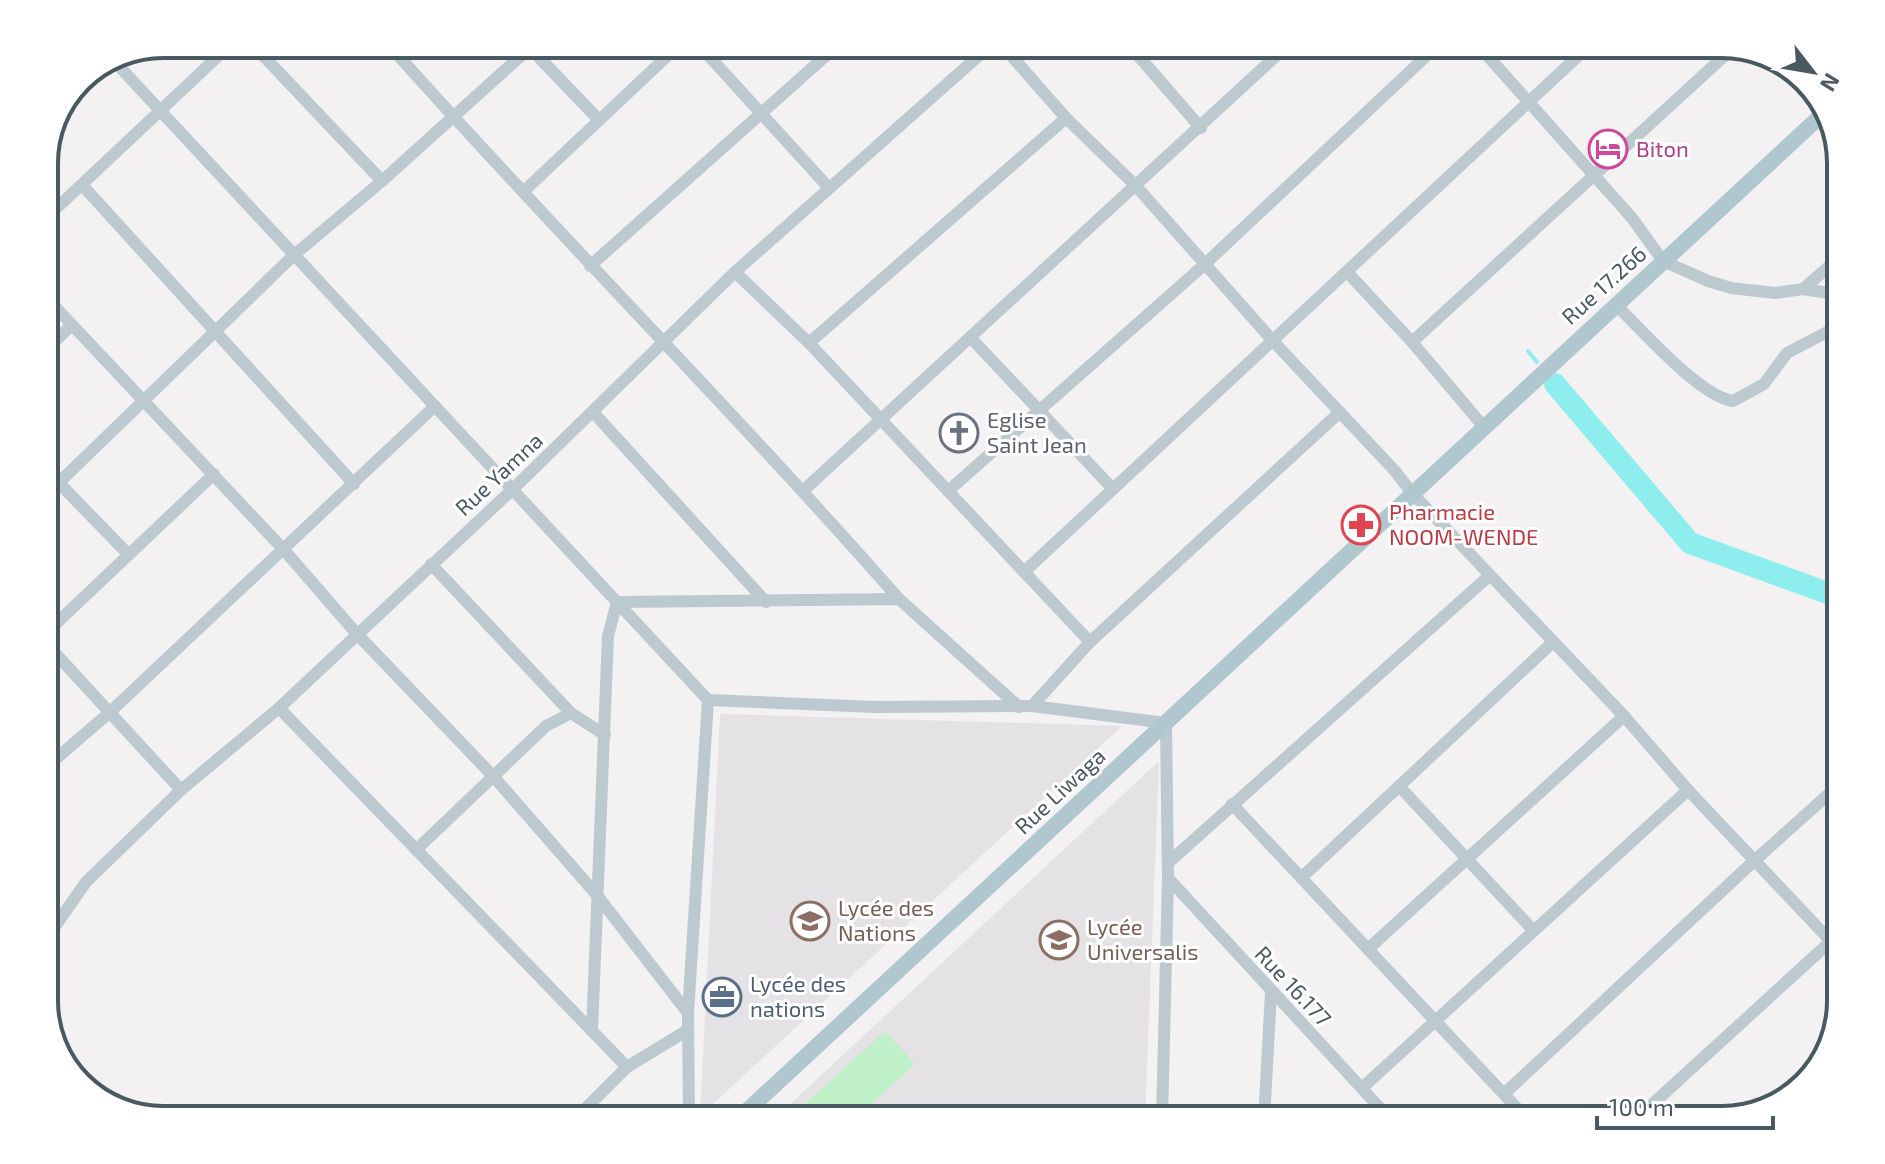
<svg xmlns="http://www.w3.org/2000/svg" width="1885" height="1164" font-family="'Exo 2',sans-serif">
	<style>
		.education { fill: #e4e2e4 }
		.green { fill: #c0f0c8 }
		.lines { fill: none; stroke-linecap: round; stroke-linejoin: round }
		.stream { stroke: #8deeed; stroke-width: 4 }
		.river { stroke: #8deeed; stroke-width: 22 }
		.minor { stroke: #bcc9ce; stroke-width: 12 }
		.major { stroke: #b1c7d0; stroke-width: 16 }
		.labels { text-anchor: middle; stroke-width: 6; stroke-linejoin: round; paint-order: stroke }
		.hotel-label { font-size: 22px; fill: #b23c85; stroke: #fff; text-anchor: start }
		.street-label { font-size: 22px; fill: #48595f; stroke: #fff }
		.worship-label { font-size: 22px; fill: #5b616d; stroke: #fff; text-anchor: start }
		.health-label { font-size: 22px; fill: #be3a42; stroke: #fff; text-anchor: start }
		.education-label { font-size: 22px; fill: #785e54; stroke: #fff; text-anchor: start }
		.service-label { font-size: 22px; fill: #4e5e75; stroke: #fff; text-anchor: start }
		.rim { fill: none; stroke: #48595f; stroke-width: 4 }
	</style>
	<rect width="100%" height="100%" fill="#f3f1f2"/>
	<!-- education -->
	<g class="education">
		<path d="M720,714L1122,726L700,1116Z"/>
		<path d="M1159,761L1145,1120H773Z"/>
	</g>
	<!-- green -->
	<path class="green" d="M885,1031L915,1064L854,1120H821L806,1103Z"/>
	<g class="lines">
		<!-- stream -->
		<path class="stream" d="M1528,351L1537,362"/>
		<!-- river -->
		<path class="river" d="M1555,384L1690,543L1841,598"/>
		<!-- minor -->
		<g class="minor">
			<path d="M252,44L382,181"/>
			<path d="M388,44C555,232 733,410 899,599"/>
			<path d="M698,44L829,188"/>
			<path d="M1001,44L1066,118L1136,186L1273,341L1395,471L1412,493L1624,716L1688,790L1841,952"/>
			<path d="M1128,44L1201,128"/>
			<path d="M1477,44L1632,218L1663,261L1708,281L1731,288L1775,293L1803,289L1841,256"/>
			<path d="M530,48L599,120"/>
			<path d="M116,63L708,700L874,707L1032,706L1166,723L1168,878L1162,1120"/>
			<path d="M83,186L354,484"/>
			<path d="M523,192L680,44"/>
			<path d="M44,220L231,44"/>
			<path d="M590,266L839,44"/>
			<path d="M735,272L809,343L1090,642"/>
			<path d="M1348,273L1412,342L1483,426"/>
			<path d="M1803,289L1841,295"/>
			<path d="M44,295L284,550L357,634L493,776L596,894L688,1013"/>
			<path d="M1615,304C1641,329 1699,396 1733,401L1764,384L1787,353L1831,330L1839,295"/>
			<path d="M971,338L1113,489"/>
			<path d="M1412,342L1734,47"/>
			<path d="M809,343L1066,118"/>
			<path d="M44,351L72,325"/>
			<path d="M593,412L766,602"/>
			<path d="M59,483L128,554"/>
			<path d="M804,490L1289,44"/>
			<path d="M948,491L1204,265L1439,44"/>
			<path d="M44,497L294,255L382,181L534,44"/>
			<path d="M431,564L571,713"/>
			<path d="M1024,572L1591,44"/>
			<path d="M44,635L214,474"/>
			<path d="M44,641L181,790"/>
			<path d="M1032,706L1090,642L1340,412"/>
			<path d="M279,708L627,1067"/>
			<path d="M44,769L109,713L435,406"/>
			<path d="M1399,786L1533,930"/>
			<path d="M1232,804L1528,1120"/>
			<path d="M416,850L546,726L571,713L605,735"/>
			<path d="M1168,863L1489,576"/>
			<path d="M1168,878L1391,1120"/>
			<path d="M1301,878L1553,642"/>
			<path d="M44,942L86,882L181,790L279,708L513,489L735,272L992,44"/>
			<path d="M1368,949L1624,716"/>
			<path d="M592,1031L608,636L617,602L899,599L1019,707"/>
			<path d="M1362,1088L1688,790"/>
			<path d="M1504,1094L1754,861L1841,783"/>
			<path d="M1655,1102L1671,1120"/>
			<path d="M574,1120L627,1067L688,1030"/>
			<path d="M689,1120L688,1013L708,700"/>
			<path d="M1264,1120L1271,992"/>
			<path d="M1635,1120L1841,932"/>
		</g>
		<!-- major -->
		<path class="major" d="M737,1120L1827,110"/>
	</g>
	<!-- icons -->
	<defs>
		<g id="hotel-ring" transform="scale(2)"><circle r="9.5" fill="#fff" stroke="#d1479c" stroke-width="1.5"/><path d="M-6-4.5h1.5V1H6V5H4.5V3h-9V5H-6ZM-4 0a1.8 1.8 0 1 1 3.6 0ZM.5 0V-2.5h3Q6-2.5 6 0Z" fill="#d1479c"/></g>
		<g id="church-ring" transform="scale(2)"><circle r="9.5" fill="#fff" stroke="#6b7280" stroke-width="1.5"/><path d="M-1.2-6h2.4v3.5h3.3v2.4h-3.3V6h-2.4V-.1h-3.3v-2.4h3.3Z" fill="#6b7280"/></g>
		<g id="pharmacy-ring" transform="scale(2)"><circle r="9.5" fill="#fff" stroke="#e0444e" stroke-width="1.5"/><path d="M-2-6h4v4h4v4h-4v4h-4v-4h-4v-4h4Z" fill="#e0444e"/></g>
		<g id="school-ring" transform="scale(2)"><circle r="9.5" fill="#fff" stroke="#8d6e63" stroke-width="1.5"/><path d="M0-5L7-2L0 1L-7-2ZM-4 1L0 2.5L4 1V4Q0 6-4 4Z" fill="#8d6e63"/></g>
		<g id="office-ring" transform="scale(2)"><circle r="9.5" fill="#fff" stroke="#5c6f8a" stroke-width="1.5"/><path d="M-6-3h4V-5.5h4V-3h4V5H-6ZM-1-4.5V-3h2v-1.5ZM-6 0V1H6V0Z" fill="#5c6f8a"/></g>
	</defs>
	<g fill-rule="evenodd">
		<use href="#hotel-ring" x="1608" y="149"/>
		<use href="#church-ring" x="959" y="433"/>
		<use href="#pharmacy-ring" x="1361" y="525"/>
		<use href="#school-ring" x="810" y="921"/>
		<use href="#school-ring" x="1059" y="940"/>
		<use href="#office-ring" x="722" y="997"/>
	</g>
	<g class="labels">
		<!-- hotel labels -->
		<g class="hotel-label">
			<text x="1636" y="157">Biton</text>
		</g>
		<!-- street labels -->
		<g class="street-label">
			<text transform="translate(1604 285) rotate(-42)" y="8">Rue 17.266</text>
			<text transform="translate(499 474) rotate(-43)" y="8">Rue Yamna</text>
			<text transform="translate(1060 791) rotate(-43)" y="8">Rue Liwaga</text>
			<text transform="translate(1293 986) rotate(47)" y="8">Rue 16.177</text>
		</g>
		<!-- worship labels -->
		<g class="worship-label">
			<text x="987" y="428">Eglise<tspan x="987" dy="25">Saint Jean</tspan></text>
		</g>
		<!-- health labels -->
		<g class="health-label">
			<text x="1389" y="520">Pharmacie<tspan x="1389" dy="25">NOOM-WENDE</tspan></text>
		</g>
		<!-- education labels -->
		<g class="education-label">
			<text x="838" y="916">Lycée des<tspan x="838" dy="25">Nations</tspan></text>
			<text x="1087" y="935">Lycée<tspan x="1087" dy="25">Universalis</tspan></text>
		</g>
		<!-- service labels -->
		<g class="service-label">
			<text x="750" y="992">Lycée des<tspan x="750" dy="25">nations</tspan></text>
		</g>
	</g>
	<!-- crop -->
	<path d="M0 0H1885V1164H0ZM163 58H1722A105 105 0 0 1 1827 163V1001A105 105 0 0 1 1722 1106H163A105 105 0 0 1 58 1001V163A105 105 0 0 1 163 58Z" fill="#fff" fill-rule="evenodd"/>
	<path class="rim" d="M163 58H1722A105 105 0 0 1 1827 163V1001A105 105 0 0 1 1722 1106H163A105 105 0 0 1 58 1001V163A105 105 0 0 1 163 58Z"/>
	<!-- north arrow -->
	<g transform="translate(1813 72) rotate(121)" stroke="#ffffff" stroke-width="6" paint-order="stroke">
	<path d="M0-6L14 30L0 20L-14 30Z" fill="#48595f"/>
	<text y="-12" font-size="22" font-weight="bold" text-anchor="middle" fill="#48595f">N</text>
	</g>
	<!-- scale -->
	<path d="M1597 1116v12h176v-12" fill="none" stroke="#48595f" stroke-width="4"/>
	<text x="1609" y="1116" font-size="24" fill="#48595f" stroke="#ffffff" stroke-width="6" paint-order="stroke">100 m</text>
</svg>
